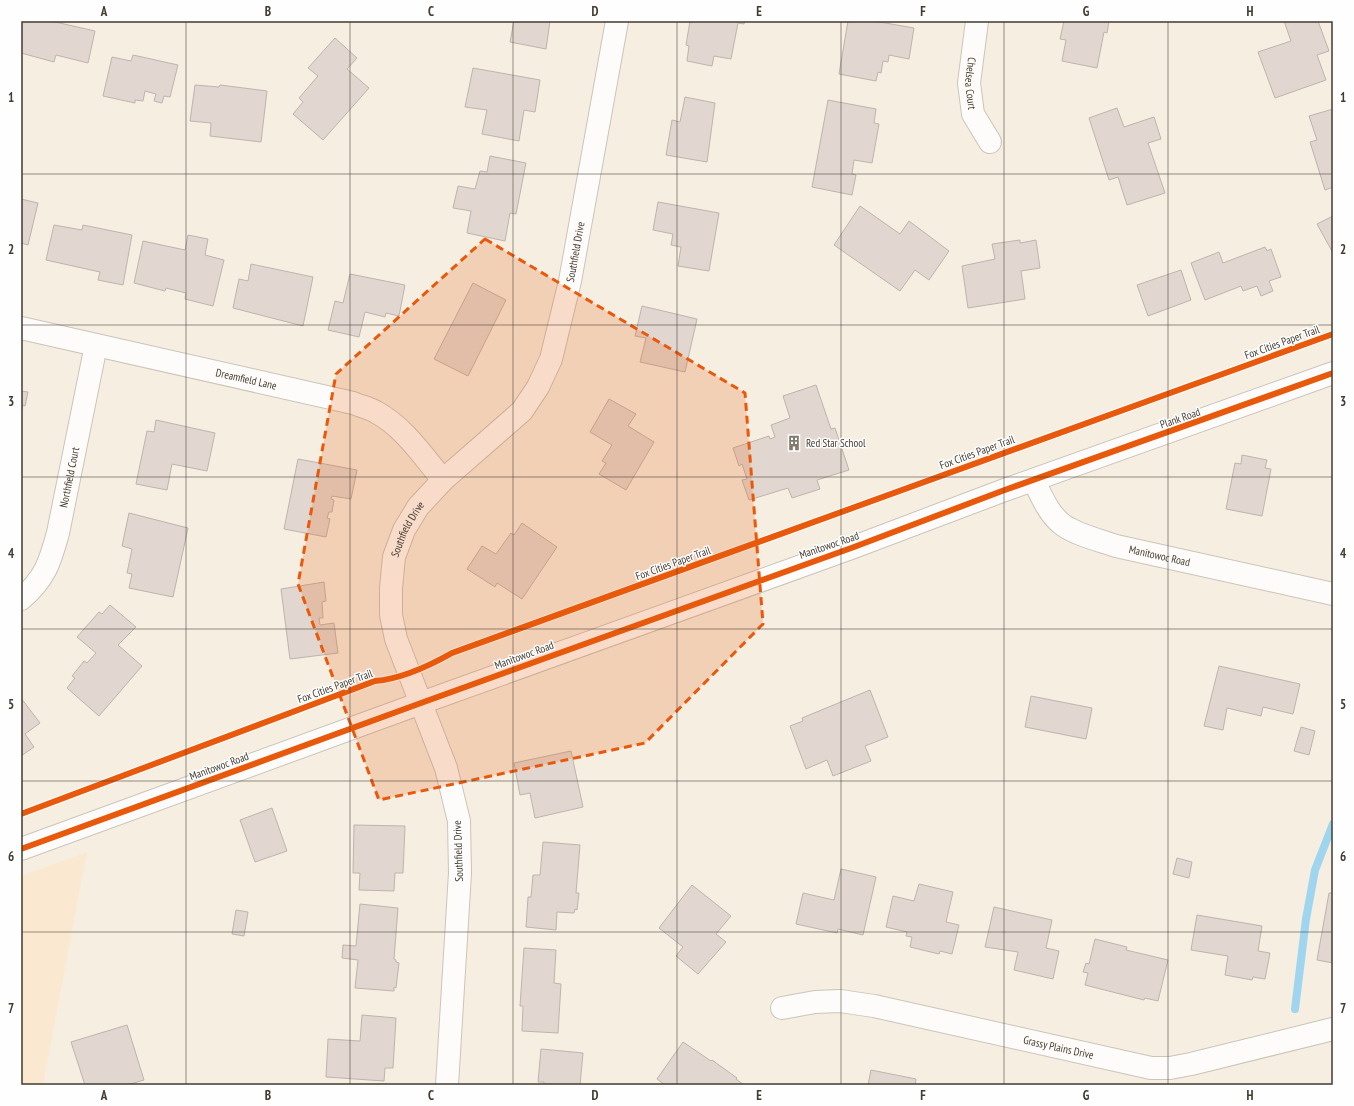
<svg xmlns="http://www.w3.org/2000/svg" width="1354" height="1106" font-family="'PT Sans Narrow',sans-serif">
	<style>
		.built { fill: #fae9d0 }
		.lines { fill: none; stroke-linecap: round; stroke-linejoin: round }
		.stream { stroke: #9fd5ee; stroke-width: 8 }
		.building { fill: #e1d7d0; stroke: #beb4ad }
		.minor-casing { stroke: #cbc4b9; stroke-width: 24 }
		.tertiary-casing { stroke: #cbc4b9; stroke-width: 24 }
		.minor { stroke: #fefcfa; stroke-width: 22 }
		.tertiary { stroke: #fefcfa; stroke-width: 22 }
		.cycleway-casing { stroke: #fefefe; stroke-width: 8 }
		.cycleway { stroke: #e8590c; stroke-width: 6 }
		.marked { fill: #e8590c; fill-opacity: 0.2; stroke: #e8590c; stroke-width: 3; stroke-dasharray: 8 5; stroke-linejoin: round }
		.grid { fill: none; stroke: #423b2f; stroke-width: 1; stroke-opacity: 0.55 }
		.labels { text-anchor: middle; stroke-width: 3; stroke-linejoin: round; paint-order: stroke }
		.street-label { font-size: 11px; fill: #423b2f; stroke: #fefefe }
		.poi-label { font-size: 11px; fill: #423b2f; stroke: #fefefe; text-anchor: start }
		.neatline { fill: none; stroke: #423b2f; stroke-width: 1.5 }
		.grid-label { font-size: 13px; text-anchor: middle; font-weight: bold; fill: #423b2f }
	</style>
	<rect width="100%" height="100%" fill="#f6eee1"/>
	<!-- built -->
	<path class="built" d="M87,852L43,1085H21V876Z"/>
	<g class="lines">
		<!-- stream -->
		<path class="stream" d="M1295,1009L1306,919L1315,870L1333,824"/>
	</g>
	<!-- building -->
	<g class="building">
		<path d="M21,21H51L95,31L88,63L56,55L54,62L21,53Z"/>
		<path d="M514,21H550L546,49L510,42Z"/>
		<path d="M690,21H745L744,24L738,23L731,59L714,56L712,66L687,61L689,46L686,45Z"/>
		<path d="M848,21H874L914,28L909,59L889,55L888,62L883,61L881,73L878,72L876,81L839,74Z"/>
		<path d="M1064,21H1109L1107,33L1104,32L1097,68L1062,61L1066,40L1060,39Z"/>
		<path d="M1284,21H1318L1329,51L1317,55L1326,80L1275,98L1258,52L1291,41Z"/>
		<path d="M335,38L357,58L347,69L369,88L323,140L293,114L303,102L299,98L318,76L308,68Z"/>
		<path d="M133,55L178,65L170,97L164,96L162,103L154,101L156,94L145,91L143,101L135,100V103L103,96L112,57L131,61Z"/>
		<path d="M473,68L540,80L535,112L524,110L519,141L482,134L487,110L465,107Z"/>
		<path d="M195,85L219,87L220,85L267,91L261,142L210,136L211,123L190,121Z"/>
		<path d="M685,97L715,103L707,162L666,155L672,120L680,122Z"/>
		<path d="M828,100L876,109L874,123L879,124L872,163L854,160L852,174L856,175L852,195L812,187Z"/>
		<path d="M1117,108L1124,127L1154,117L1161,139L1148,143L1165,193L1127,205L1118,177L1109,180L1089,118Z"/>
		<path d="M1333,109V187L1325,190L1310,142L1317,140L1309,116Z"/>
		<path d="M490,156L526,163L516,214L510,213L505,241L467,233L471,211L453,208L458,186L475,189L480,171L487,172Z"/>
		<path d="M21,199L38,203L28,245L21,243Z"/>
		<path d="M658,202L719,213L709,271L678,266L681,247L671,245L673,234L653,230Z"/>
		<path d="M860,206L900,234L909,221L949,251L929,280L915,270L900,291L834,245Z"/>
		<path d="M1333,216V253L1317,224Z"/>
		<path d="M54,225L82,230L83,225L132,235L123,285L98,280L100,272L46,260Z"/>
		<path d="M188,235L208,239L205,255L224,260L213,306L185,299L186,293L166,288L165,291L134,283L143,241L185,250Z"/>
		<path d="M1020,240V243L1036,240L1040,268L1021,271L1025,299L968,308L962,266L995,259L992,244Z"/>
		<path d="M1265,247L1267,251L1271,249L1281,277L1269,281L1273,291L1261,296L1257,286L1243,291L1241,286L1205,300L1191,263L1219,252L1223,263Z"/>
		<path d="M251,264L313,277L303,326L233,308L239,279L248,281Z"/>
		<path d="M1181,270L1191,300L1148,316L1137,285Z"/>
		<path d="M350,274L405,285L399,316L386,313L385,317L365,312L359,337L328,330L335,301L343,303Z"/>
		<path d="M473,283L506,300L468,376L434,359Z"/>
		<path d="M642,306L697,319L685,372L640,362L646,338L635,336Z"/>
		<path d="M816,385L831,429L835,428L849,470L817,480L820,489L792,498L788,488L749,500L742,480L747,479L742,464L739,466L733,448L769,436L770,439L775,437L771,425L790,418L783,396Z"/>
		<path d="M21,391L28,392L25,406L23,405L21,414Z"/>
		<path d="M609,399L636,414L628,426L654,442L626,490L599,474L606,463L602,461L612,445L590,432Z"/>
		<path d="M156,420L215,433L207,471L172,464L167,490L136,484L147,431L154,432Z"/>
		<path d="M1242,455L1267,460L1265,468L1271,469L1262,516L1226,509L1235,463L1241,464Z"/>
		<path d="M298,459L357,470L351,499L332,496L331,499L334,500L332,512H329L327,518L330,519L326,537L284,529Z"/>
		<path d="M129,513L188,528L173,597L129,588L132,574L127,573L132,549L122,546Z"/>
		<path d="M522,523L557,547L522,599L497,583L495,587L467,569L482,546L496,554L511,533L514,535Z"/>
		<path d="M324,582L326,601L322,602L323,618H319L320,625L334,623L338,653L290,659L281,589Z"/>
		<path d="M110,605L136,627L118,645L142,666L99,716L67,688L75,678L72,676L84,661L87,663L96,653L77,637L99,612L102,614Z"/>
		<path d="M1219,666L1300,684L1293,714L1263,707L1261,716L1227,708L1223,730L1204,726Z"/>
		<path d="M870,690L888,737L865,746L871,761L833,776L827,760L806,769L790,726L803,721L802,718Z"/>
		<path d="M1031,696L1092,708L1086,739L1025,727Z"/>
		<path d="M21,698L40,723L25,734L34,747L21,756Z"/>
		<path d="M1301,727L1315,731L1309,755L1294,751Z"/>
		<path d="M571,751L583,807L535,818L530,793L520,795L514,763Z"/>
		<path d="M272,808L287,851L255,862L240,820Z"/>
		<path d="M354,825L405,826L403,873H395L394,891L359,890L360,873H353Z"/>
		<path d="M543,842L580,845L576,893H579L577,910L575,909L574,913L557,912L556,930L526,927L528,897H531L533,875H540Z"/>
		<path d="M1177,858L1192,862L1189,878L1173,874Z"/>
		<path d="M841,869L876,877L863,935L838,929L837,933L796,924L803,893L834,900Z"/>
		<path d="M919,884L953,892L946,922L959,925L952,954L940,951L939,954L910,947L912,937L906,936L907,932L886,927L893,896L914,901Z"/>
		<path d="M692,885L731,916L716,934L726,942L698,974L676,956L683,947L659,928Z"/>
		<path d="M1329,893H1333V963L1317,960Z"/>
		<path d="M360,904L398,908L394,959L396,960V962L399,963L396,988L394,987V991L355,988L358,960L342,958L343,945L356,946Z"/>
		<path d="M994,907L1052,920L1046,948L1059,951L1053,979L1014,970L1018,952L985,947Z"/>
		<path d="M236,910L248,912L244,936L232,934Z"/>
		<path d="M1197,915L1262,926L1258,951L1270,953L1265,979L1253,977L1252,980L1225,975L1228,956L1191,950Z"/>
		<path d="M1095,939L1127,947L1126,950L1168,960L1158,1001L1145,998L1144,1000L1085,985L1088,973L1083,972L1086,963L1089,964Z"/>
		<path d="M524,948L556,950L554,983L561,984L558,1033L522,1031L523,1006H520Z"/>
		<path d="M362,1015L396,1018L393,1068H385L384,1081L326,1077L328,1039L360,1041Z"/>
		<path d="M127,1025L144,1080L127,1085H85L71,1042Z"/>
		<path d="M683,1042L711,1061L712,1060L737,1078L736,1079L744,1085H665L657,1079Z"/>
		<path d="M541,1049L583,1053L580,1085H544V1082H538Z"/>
		<path d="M871,1070L916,1079L915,1085H868Z"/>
	</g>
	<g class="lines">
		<!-- minor casing -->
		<g class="minor-casing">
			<g id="minor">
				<path id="s1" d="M977,21L969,83L973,114L990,142"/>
				<path id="s2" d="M21,328L353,403C360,406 369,408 376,412C404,427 423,456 443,480"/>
				<path id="s3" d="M21,599C45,579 50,562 58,533L96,345"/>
				<path id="s4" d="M782,1008L815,1002L840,1001L874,1006L1151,1068H1170L1191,1064L1333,1029"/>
				<path id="s5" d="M447,1085L460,873L459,821L446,768L396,639L391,615V588L394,557L404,530L418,507L443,480L522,411L538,387L551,359L570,281L617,21"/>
			</g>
		</g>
		<!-- tertiary casing -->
		<g class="tertiary-casing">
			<g id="tertiary">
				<path id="s6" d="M1034,481C1041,495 1049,515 1063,525C1077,535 1099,540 1116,546L1333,594"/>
				<path d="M21,849L421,703L854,547L1002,491L1333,373"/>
			</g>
		</g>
		<!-- minor -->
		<use href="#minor" class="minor"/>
		<!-- tertiary -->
		<use href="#tertiary" class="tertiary"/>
		<!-- cycleway casing -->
		<g class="cycleway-casing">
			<g id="cycleway">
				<path d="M21,814L375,681C401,679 429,666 452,653L1333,334"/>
				<path d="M21,849L421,703L854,547L1002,491L1333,373"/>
			</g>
		</g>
		<!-- cycleway -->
		<use href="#cycleway" class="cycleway"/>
	</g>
	<!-- marked area -->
	<path class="marked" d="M485,239L745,393L763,624L645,743L379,800L298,584L336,374Z"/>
	<!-- grid -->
	<path class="grid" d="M186,21V1085M350,21V1085M513,21V1085M677,21V1085M841,21V1085M1004,21V1085M1168,21V1085M21,174H1333M21,325H1333M21,477H1333M21,629H1333M21,781H1333M21,932H1333"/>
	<!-- icons -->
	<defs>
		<g id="building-bare" transform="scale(1.2)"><path d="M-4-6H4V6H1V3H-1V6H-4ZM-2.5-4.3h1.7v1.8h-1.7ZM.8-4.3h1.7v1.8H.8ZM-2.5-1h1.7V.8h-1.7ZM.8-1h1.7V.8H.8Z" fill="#817a6d" stroke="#fefefe" stroke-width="2.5" paint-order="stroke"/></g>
	</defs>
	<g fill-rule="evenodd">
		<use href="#building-bare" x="794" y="443"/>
	</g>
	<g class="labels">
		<!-- street labels -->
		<g class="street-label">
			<text dy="4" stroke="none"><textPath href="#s1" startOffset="63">Chelsea Court</textPath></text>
			<text dy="4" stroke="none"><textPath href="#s5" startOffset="907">Southfield Drive</textPath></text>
			<text transform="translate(1282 342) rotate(-20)" y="4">Fox Cities Paper Trail</text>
			<text dy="4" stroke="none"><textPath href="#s2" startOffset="231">Dreamfield Lane</textPath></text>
			<text transform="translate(1180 418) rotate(-19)" y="4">Plank Road</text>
			<text transform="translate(977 452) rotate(-20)" y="4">Fox Cities Paper Trail</text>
			<text dy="4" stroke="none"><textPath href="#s3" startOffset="134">Northfield Court</textPath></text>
			<text dy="4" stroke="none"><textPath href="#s5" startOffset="571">Southfield Drive</textPath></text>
			<text transform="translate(829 545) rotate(-19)" y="4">Manitowoc Road</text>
			<text dy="4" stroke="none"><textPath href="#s6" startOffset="155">Manitowoc Road</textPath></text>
			<text transform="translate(673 563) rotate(-20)" y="4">Fox Cities Paper Trail</text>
			<text transform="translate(524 655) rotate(-20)" y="4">Manitowoc Road</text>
			<text transform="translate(335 686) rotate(-20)" y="4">Fox Cities Paper Trail</text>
			<text transform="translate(219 766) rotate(-20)" y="4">Manitowoc Road</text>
			<text transform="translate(458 851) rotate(-92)" y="4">Southfield Drive</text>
			<text dy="4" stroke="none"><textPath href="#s4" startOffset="282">Grassy Plains Drive</textPath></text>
		</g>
		<!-- poi labels -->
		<g class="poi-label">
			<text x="806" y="447">Red Star School</text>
		</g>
	</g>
	<!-- border -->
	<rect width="1354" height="1106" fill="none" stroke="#fefefe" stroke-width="44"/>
	<rect x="22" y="22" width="1310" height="1062" class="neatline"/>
	<g class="grid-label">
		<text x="104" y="16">A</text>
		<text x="268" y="16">B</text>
		<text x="431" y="16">C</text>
		<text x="595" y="16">D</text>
		<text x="759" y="16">E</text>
		<text x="923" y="16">F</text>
		<text x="1086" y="16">G</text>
		<text x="1250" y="16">H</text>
		<text x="11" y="102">1</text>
		<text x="1343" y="102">1</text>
		<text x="11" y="254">2</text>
		<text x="1343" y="254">2</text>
		<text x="11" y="406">3</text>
		<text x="1343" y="406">3</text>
		<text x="11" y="558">4</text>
		<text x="1343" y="558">4</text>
		<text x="11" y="709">5</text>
		<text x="1343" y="709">5</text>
		<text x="11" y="861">6</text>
		<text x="1343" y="861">6</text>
		<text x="11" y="1013">7</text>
		<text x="1343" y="1013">7</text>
		<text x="104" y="1100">A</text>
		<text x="268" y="1100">B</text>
		<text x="431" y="1100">C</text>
		<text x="595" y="1100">D</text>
		<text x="759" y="1100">E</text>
		<text x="923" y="1100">F</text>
		<text x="1086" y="1100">G</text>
		<text x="1250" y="1100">H</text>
	</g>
</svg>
